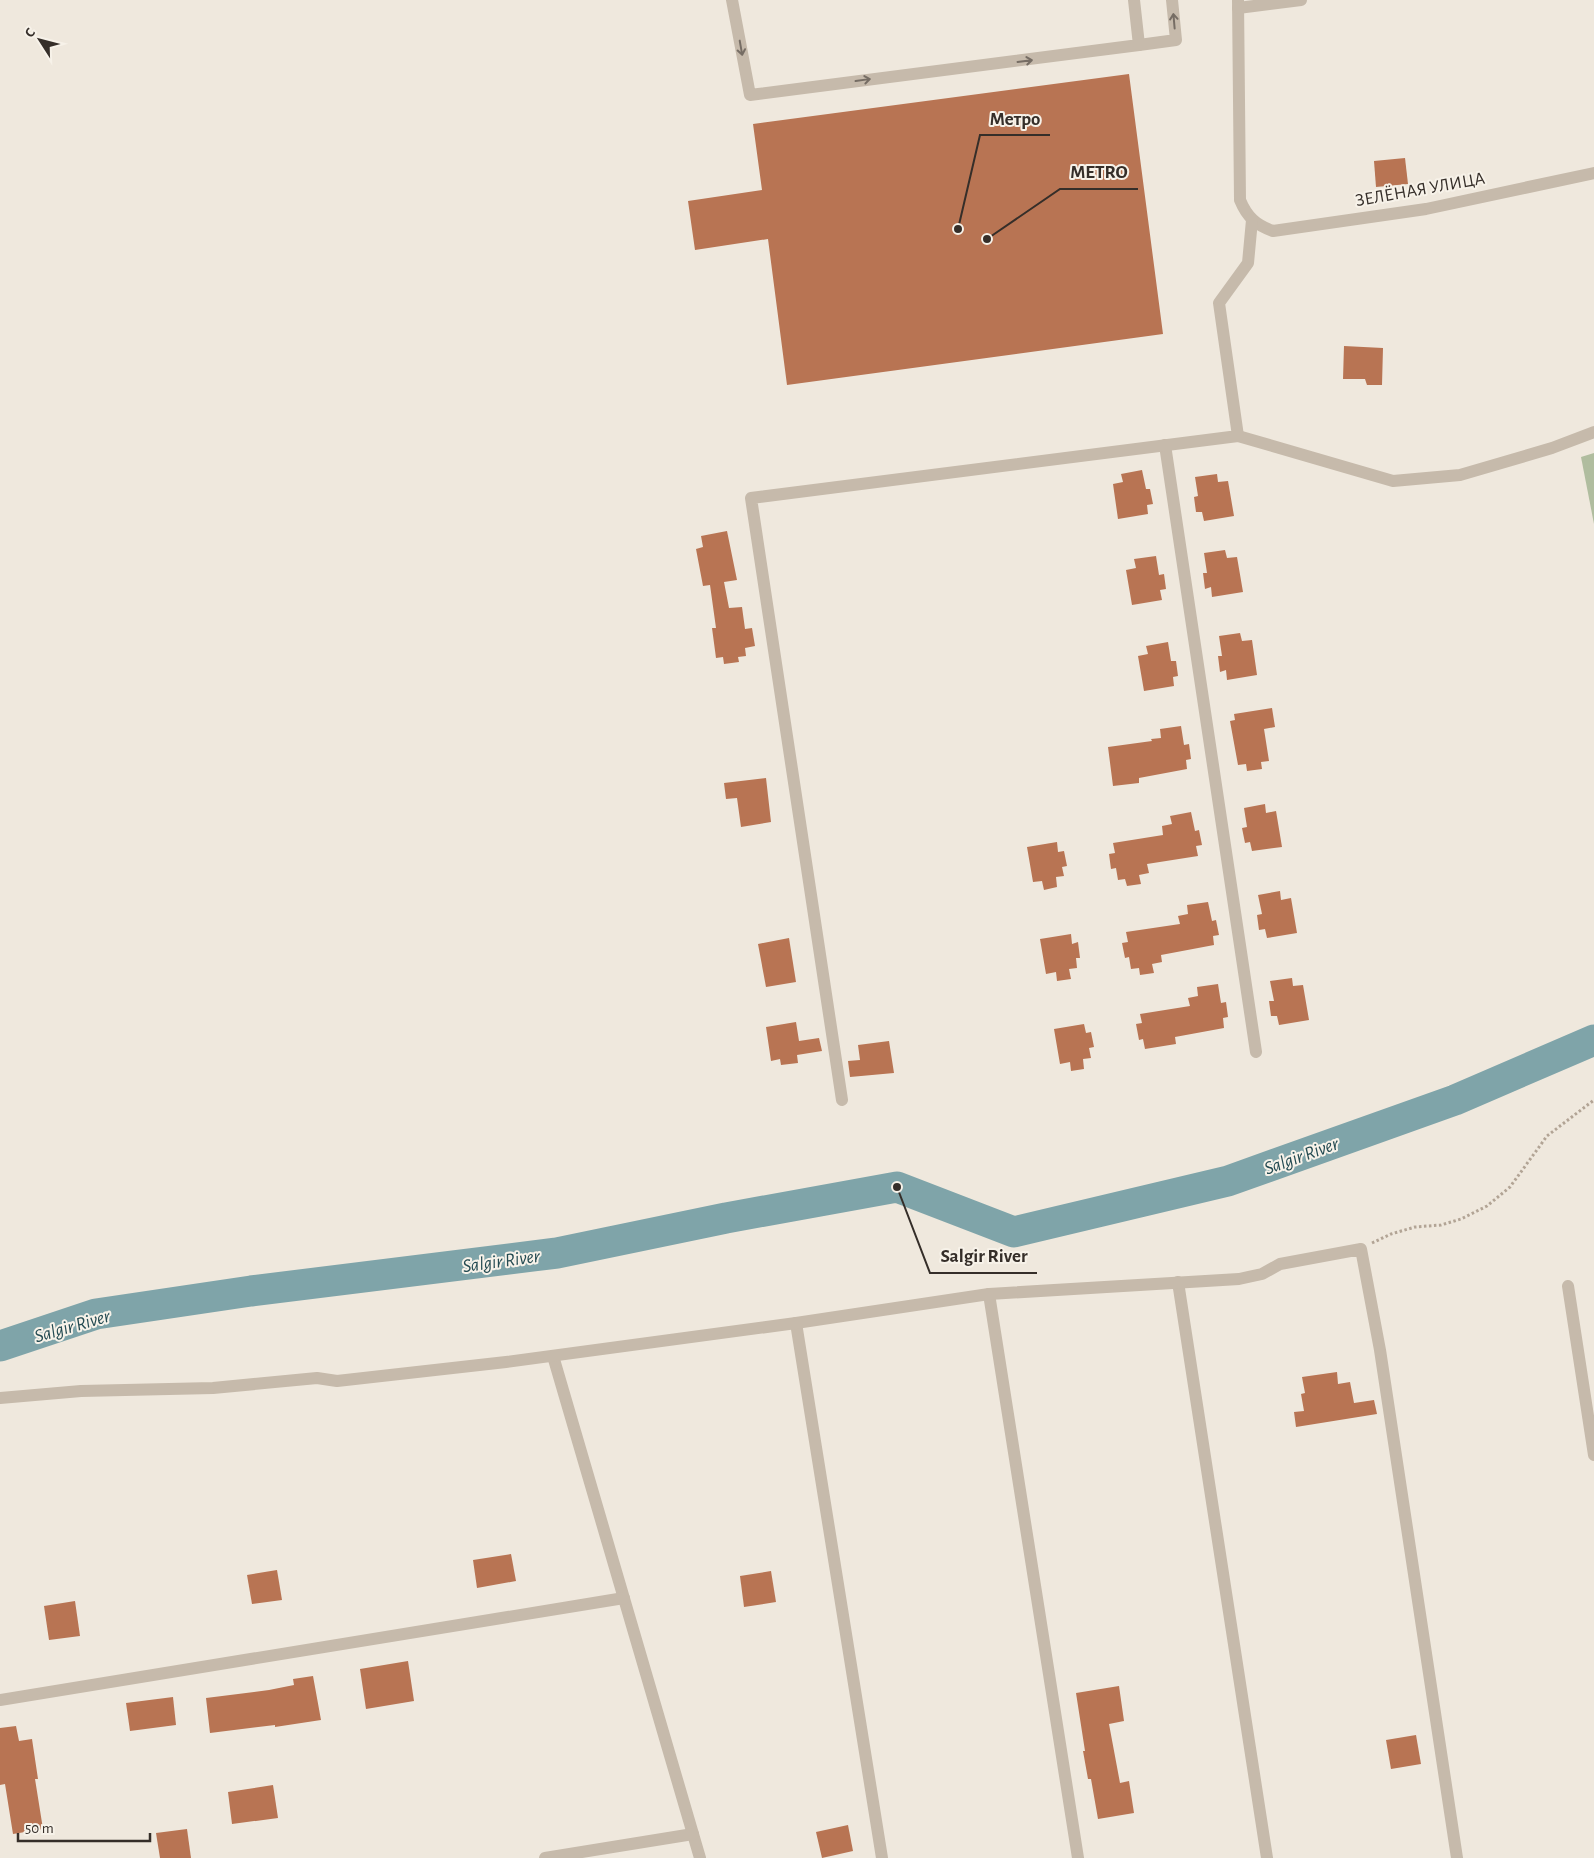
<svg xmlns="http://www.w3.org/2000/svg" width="1594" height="1858" font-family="'Alegreya Sans',sans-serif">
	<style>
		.green { fill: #b0bd9f }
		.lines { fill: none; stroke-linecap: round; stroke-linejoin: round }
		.river { stroke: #7fa4a9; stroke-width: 31 }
		.building { fill: #b87453 }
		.path { stroke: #b2a495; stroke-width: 3; stroke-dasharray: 2.5 2.5; stroke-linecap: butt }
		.minor { stroke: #c6baab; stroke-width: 12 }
		.oneway { stroke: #766d64 }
		.labels { text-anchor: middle; stroke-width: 4; stroke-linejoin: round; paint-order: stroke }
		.street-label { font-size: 18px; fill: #352e29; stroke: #f7f2e9 }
		.water-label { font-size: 19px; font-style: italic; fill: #234a51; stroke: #f7f2e9 }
		.leader { fill: none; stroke: #352e29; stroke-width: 2 }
		.callout-dot { fill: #352e29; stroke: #f7f2e9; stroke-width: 2 }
		.callout-label { font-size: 19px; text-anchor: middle; font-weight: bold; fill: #352e29; stroke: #f7f2e9; stroke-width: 4; stroke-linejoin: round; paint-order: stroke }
	</style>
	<rect width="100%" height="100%" fill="#efe8dd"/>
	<!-- green -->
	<path class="green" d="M1594,453V524L1581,457Z"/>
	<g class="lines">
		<!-- river -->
		<path class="river" d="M0,1346L96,1314L251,1291L557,1253L726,1218L897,1187L1014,1232L1228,1181L1455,1100L1594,1040"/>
	</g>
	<!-- building -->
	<g class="building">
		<path d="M1129,74L1163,334L787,385L768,239L695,250L688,201L762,190L753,124Z"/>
		<path d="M1405,158L1408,184L1376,187L1374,161Z"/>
		<path d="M1344,346L1383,348L1382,385H1367L1365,379H1343Z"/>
		<path d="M1142,470L1146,489H1150L1153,504L1147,505L1148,514L1118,519L1113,484L1123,482L1121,474Z"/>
		<path d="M1217,474L1218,482L1228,481L1234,516L1204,521L1202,512H1196L1194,497L1198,496L1195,477Z"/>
		<path d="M727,531L737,580L724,582L729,608L742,607L745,629L752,628L755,646L745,648L746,656L738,657L739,662L724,664L723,657L716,658L712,628H716L710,585L703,586L696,549L703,547L701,536Z"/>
		<path d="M1225,550L1227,558L1237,557L1243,592L1212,597L1211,587L1205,589L1203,573H1207L1204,553Z"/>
		<path d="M1156,556L1159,575L1164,574L1166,589L1160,590L1162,600L1132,605L1126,570L1136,568L1134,559Z"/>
		<path d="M1240,633L1242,641L1252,640L1257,675L1227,680L1226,670L1220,672L1218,656H1222L1219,636Z"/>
		<path d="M1168,642L1171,661H1176L1178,676L1173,677L1174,686L1144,691L1138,656L1148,654L1146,646Z"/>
		<path d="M1272,708L1275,727L1264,729L1269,761L1261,762L1262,769L1247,771L1246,764L1238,765L1230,721L1235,720L1234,714Z"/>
		<path d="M1181,726L1184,745L1189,744L1191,759L1186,760L1187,769L1139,778V783L1113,786L1108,747L1152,741L1151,739L1161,738L1160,729Z"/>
		<path d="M766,778L771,822L741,827L737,798L726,799L724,783Z"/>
		<path d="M1265,804L1266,813L1276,811L1282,847L1252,851L1250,842L1245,843L1242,828L1247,827L1244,808Z"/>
		<path d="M1191,812L1195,831L1199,830L1202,845L1196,846L1198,856L1147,864L1149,873L1139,875L1141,884L1127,886L1125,879L1118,880L1116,868L1111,869L1109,854L1115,853L1113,843L1163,835L1162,826L1172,824L1170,816Z"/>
		<path d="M1057,842L1058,852L1064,851L1067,866L1062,867L1064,876L1056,877L1057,887L1044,890L1042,881L1033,882L1027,847Z"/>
		<path d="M1280,891L1281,900L1291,898L1297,933L1267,938L1265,929L1259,930L1257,915L1262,914L1258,895Z"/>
		<path d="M1208,902L1212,921L1216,920L1219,935L1213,936L1214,945L1161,955L1162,962L1152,964L1154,973L1140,975L1139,968L1131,969L1129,957L1125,958L1122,943L1128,942L1126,932L1180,924L1178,916L1188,914L1187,905Z"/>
		<path d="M1071,934L1072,944L1078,942L1080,958H1076L1077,968L1069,969L1071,979L1057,981L1056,972L1046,974L1040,939Z"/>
		<path d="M789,938L796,982L766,987L758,944Z"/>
		<path d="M1292,978L1293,986L1303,985L1309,1020L1279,1025L1277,1016H1271L1269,1001H1274L1270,981Z"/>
		<path d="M1218,984L1221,1003L1226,1002L1228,1017L1223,1018L1224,1028L1175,1037L1176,1044L1145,1049L1143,1039L1139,1040L1136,1024L1142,1023L1140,1014L1190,1006L1188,998L1198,996L1197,987Z"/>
		<path d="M796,1022L799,1041L819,1038L822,1051L797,1055L798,1063L781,1065L780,1059L771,1061L766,1027Z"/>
		<path d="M1084,1024L1086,1033L1091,1032L1094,1047L1089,1048L1091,1058L1083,1059L1084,1069L1071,1071L1070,1062L1060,1064L1054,1029Z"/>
		<path d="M889,1041L894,1073L850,1077L848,1061L860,1060L858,1045Z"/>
		<path d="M1337,1372L1338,1384L1350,1382L1354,1403L1374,1400L1377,1414L1296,1427L1294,1412L1304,1411L1301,1394L1305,1393L1302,1377Z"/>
		<path d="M511,1554L516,1581L477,1588L473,1560Z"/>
		<path d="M277,1570L282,1600L252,1604L247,1575Z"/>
		<path d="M771,1571L776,1602L744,1607L740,1576Z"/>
		<path d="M75,1601L80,1636L49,1640L44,1606Z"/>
		<path d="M408,1661L414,1701L366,1709L360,1669Z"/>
		<path d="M313,1676L321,1720L275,1727V1725L210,1733L206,1698L269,1690L294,1685L293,1679Z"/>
		<path d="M1119,1686L1124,1721L1109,1724L1120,1783L1129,1781L1134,1813L1098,1819L1091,1779H1088L1083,1751H1085L1076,1693Z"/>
		<path d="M173,1697L176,1725L130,1731L126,1703Z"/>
		<path d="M16,1726L19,1741L32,1739L38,1779H35L43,1829L13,1834L5,1784L0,1785V1728Z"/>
		<path d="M1416,1735L1421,1764L1391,1769L1386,1740Z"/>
		<path d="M273,1785L278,1818L232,1824L228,1792Z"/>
		<path d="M848,1825L853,1851L822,1858L816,1832Z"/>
		<path d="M187,1829L191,1858H160L156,1833Z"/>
	</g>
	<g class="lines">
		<!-- path -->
		<path class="path" d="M1372,1243L1391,1234L1415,1227L1441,1225L1461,1219L1487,1206L1510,1187L1547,1136L1594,1100"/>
		<!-- minor -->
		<g class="minor">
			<path d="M732,0L750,95L1139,45L1134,0"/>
			<path d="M1238,0L1240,200C1247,217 1256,225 1273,231L1426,209L1594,173"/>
			<path d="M1238,8L1301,0"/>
			<path d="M1139,45L1176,40L1172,0"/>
			<path d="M1238,436L1393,481L1460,475L1552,448L1594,432"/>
			<path d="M1165,445L1256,1052"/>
			<path d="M842,1100L751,498L1238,436L1219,303L1248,263L1252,220"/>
			<path d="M1178,1282L1267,1858"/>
			<path d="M1568,1286L1594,1455"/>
			<path d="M989,1294L1078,1858"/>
			<path d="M796,1323L882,1858"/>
			<path d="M553,1356L700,1858"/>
			<path d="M0,1398L81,1391L213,1388L317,1378L337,1381L506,1362L796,1323L989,1294L1239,1279L1262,1274L1280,1264L1361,1249L1380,1350L1457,1858"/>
			<path d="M0,1700L624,1598"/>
			<path d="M545,1858L693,1834"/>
		</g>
	</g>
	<!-- one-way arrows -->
	<defs><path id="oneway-shaft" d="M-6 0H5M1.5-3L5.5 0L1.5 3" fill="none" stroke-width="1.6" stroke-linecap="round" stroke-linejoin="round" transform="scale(1.25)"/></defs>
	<g class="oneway">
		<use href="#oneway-shaft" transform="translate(1174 21) rotate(-95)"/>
		<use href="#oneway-shaft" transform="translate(741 48) rotate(80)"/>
		<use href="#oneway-shaft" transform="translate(1025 61) rotate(-7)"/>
		<use href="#oneway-shaft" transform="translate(863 80) rotate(-8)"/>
	</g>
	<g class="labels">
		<!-- street labels -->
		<g class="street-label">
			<text transform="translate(1420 189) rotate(-10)" y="6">ЗЕЛЁНАЯ УЛИЦА</text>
		</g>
		<!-- water labels -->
		<g class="water-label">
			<text transform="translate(1301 1155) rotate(-20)" y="7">Salgir River</text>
			<text transform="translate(501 1260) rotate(-8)" y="7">Salgir River</text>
			<text transform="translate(72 1325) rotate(-16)" y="7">Salgir River</text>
		</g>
	</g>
	<!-- callouts -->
	<path class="leader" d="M958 229L980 135H1050M987 239L1060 189H1138M897 1187L930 1273H1037"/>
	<g class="callout-dot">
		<circle cx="958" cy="229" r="5"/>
		<circle cx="987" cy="239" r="5"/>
		<circle cx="897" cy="1187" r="5"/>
	</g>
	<g class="callout-label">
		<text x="1015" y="125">Метро</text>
		<text x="1099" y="178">METRO</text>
		<text x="984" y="1262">Salgir River</text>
	</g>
	<!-- north arrow -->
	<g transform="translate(40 40) rotate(306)" stroke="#f7f2e9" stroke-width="4" paint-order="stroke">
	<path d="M0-4L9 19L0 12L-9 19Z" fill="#352e29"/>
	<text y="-8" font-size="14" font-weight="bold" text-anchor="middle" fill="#352e29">С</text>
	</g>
	<!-- scale -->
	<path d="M18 1833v8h132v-8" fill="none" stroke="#352e29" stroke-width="2.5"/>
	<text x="25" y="1833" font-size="15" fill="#352e29" stroke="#f7f2e9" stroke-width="4" paint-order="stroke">50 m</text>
</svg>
